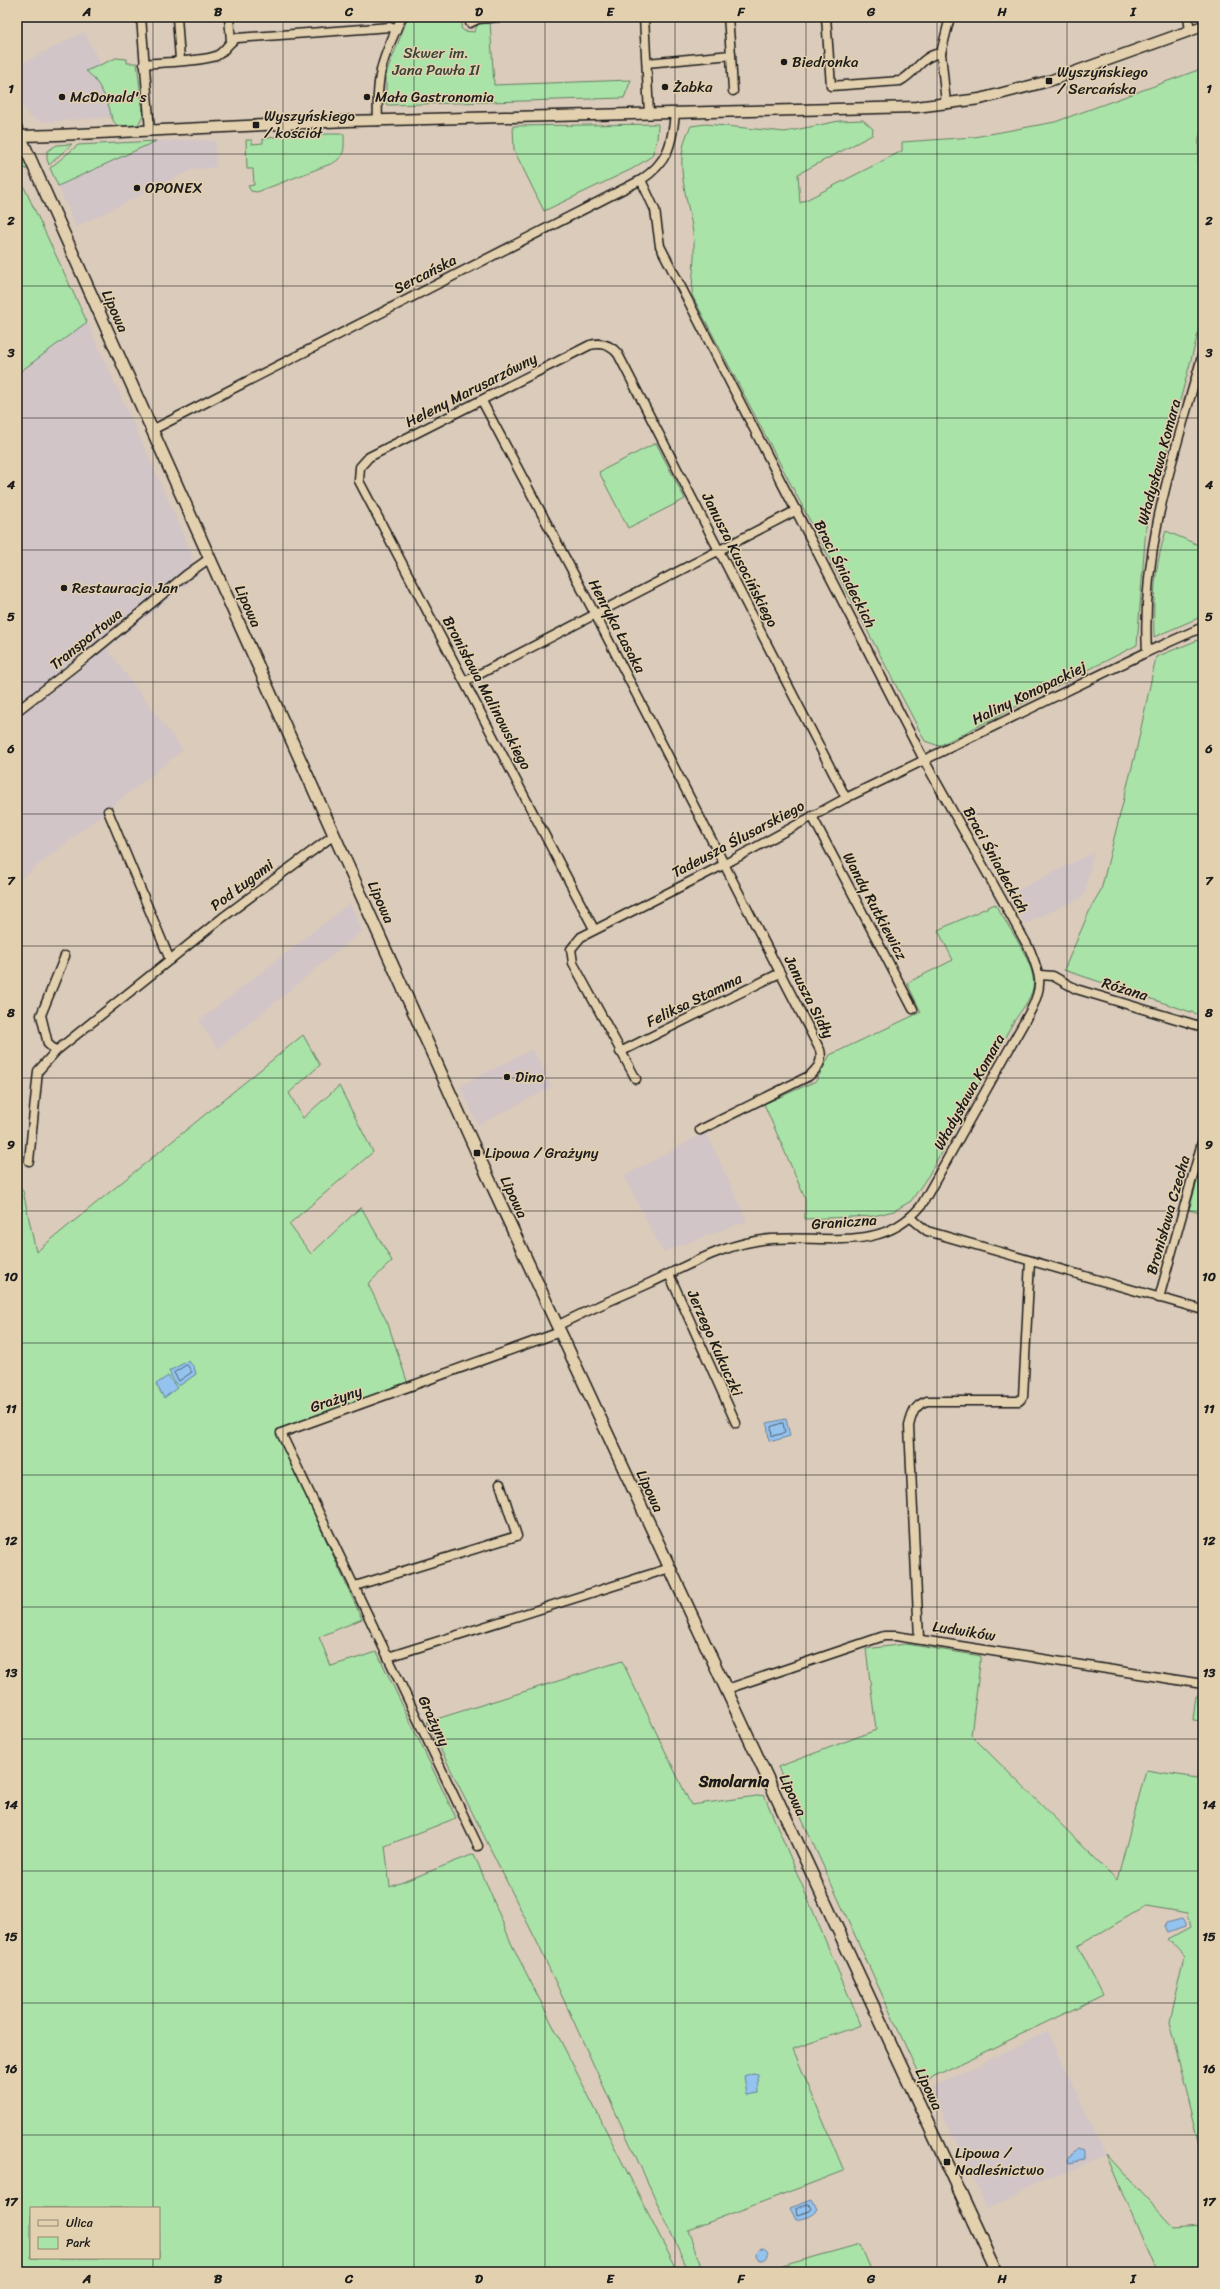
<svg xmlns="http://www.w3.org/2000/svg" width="1220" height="2289" font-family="Sriracha,sans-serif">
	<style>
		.built { fill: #d1c5c8 }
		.green { fill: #a9e3a8; stroke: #628062; fill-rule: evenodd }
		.water { fill: #95c3ef; stroke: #65809b }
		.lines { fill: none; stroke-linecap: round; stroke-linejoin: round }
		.shore { stroke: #4c5f70; stroke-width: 1 }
		.minor-casing { stroke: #1c1c1c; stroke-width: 11 }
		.tertiary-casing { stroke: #1c1c1c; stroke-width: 13 }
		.secondary-casing { stroke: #1c1c1c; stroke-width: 14 }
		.minor { stroke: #e3d0ae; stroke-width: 8 }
		.tertiary { stroke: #e3d0ae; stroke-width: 10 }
		.secondary { stroke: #e3d0ae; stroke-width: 11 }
		.grid { fill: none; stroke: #1c1c1c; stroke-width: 1; stroke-opacity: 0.55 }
		.poi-dot { fill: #1c1c1c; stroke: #e3d0ae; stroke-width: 1.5 }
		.labels { text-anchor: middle; stroke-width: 3; stroke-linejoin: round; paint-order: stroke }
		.park-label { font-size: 15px; fill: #384438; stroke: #e3d0ae }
		.poi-label { font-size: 15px; fill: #1c1c1c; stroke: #e3d0ae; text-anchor: start }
		.street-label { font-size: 15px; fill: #1c1c1c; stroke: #e3d0ae }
		.neighbourhood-label { font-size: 16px; font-weight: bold; fill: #1c1c1c; stroke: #e3d0ae }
		.neatline { fill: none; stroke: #1c1c1c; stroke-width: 1.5 }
		.grid-label { font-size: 13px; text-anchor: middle; font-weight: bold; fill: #1c1c1c }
	</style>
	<rect width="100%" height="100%" fill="#dbcbba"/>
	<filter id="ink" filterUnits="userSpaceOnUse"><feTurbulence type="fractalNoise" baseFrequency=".025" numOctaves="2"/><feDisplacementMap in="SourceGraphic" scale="8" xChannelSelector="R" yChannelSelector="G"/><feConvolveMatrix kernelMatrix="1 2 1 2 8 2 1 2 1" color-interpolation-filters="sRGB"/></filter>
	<g filter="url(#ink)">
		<!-- built -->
		<g class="built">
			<path d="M84,32L127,116L43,122L28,116L17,91V66Z"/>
			<path d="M198,140L215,141L216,167L191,170L76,227L58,186L156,141Z"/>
			<path d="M87,322L178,521L199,574L107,649L183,750L17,882V374Z"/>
			<path d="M1094,852L1084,896L1025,924L1010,894Z"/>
			<path d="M350,903L362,931L218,1049L199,1021Z"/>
			<path d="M532,1049L552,1087L478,1125L460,1086Z"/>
			<path d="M706,1132L747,1221L663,1252L624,1176Z"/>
			<path d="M1047,2031L1106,2154L987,2208L931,2088Z"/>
		</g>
		<!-- green -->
		<g class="green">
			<path d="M408,17H463L461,28L464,31L474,32L478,24L490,22L494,85L631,80L624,98L388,105L386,104V74Z"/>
			<path d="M116,58L127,59V63H137L143,115L138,125L118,126C110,119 112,116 109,107C105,95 96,78 86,71Z"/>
			<path d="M1201,69L1203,72V128L1199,138L1198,169L1203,203V315L1146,527L1137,645L939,746L925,741L692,295C692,278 695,259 694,242C691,203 670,163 691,126L706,124L785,132L839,121L863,120L873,129L872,135L798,174L800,203L902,151V142L974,137L1055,122Z"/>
			<path d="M658,124L657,140L652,156L632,169L544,211L514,150L513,126Z"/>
			<path d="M292,134H344C344,147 346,156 333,163L257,192L251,191L248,186L254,185L253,169H247L246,140H252V144L263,143V139Z"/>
			<path d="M156,141L58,186L50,168L78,145Z"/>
			<path d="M72,144L49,165L47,159V151L57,145Z"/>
			<path d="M17,149L22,154L29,170L17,165Z"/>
			<path d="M17,172L87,322L17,374Z"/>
			<path d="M656,443L685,499L628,528L599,472Z"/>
			<path d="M1166,531L1203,547V616L1154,637C1153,599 1154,568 1166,531Z"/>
			<path d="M1203,638V1016L1064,970L1092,905L1101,890L1137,747L1156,657Z"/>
			<path d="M995,904C1006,924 1038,966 1033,988C1030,1000 1021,1011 1014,1021L928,1176L911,1201L894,1211L873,1216L805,1219V1198L764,1104L816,1081L830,1055L921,1012L907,983L953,960L938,930Z"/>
			<path d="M303,1035L320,1065L289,1093L303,1118L339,1086L373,1152L289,1224L311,1254L361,1207L392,1261L368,1284L388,1324L408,1384L276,1430L362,1619L319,1637L331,1666L377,1652L456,1818L385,1846L390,1887L474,1854L512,1945L678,2272H17V1184L23,1191L36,1252ZM31,2208H159V2258H31Z"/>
			<path d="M1200,1171H1203V1214L1189,1210Z"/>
			<path d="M906,1644L981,1656L971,1735L1117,1880L1146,1770L1197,1778L1202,1721L1193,1720L1196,1696L1203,1697V2167L1201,2149L1169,2021L1184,1957L1168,1940L1190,1928L1187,1913L1146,1906L1078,1946L1103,1995L922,2082L778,1767L876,1730L866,1649Z"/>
			<path d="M622,1661L691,1805L764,1795L861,2025L793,2049L844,2171L688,2230L703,2272H689L538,1944L427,1722Z"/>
			<path d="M1106,2154L1173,2227L1203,2225V2272H1156Z"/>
			<path d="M860,2244L872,2272H761Z"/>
		</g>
		<!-- water -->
		<g class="water">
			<path d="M188,1361L194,1367L196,1374L179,1386L174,1382L169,1371Z"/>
			<path d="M168,1376L177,1388L164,1398L156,1384Z"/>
			<path d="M786,1419L790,1436L773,1441L769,1440L767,1423Z"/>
			<path d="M1182,1918L1185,1923V1927L1168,1933L1165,1925L1166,1922Z"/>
			<path d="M753,2073L758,2074L759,2093L747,2095L744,2076Z"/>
			<path d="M1078,2150L1084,2152V2159L1069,2162L1068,2157Z"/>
			<path d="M812,2200L817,2210C811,2217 804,2218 796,2220L790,2208Z"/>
			<circle cx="762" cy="2254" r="6"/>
		</g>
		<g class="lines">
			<!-- shore -->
			<g class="shore">
				<path d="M187,1365L192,1372L179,1381L174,1373Z"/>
				<path d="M783,1423L785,1433L772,1436L771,1427Z"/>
				<path d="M809,2205L812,2208L810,2211L797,2215L796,2209Z"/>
			</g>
			<!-- minor casing -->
			<g class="minor-casing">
				<g id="minor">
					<path d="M141,17L150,131"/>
					<path d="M177,17L180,60"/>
					<path d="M229,17L231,41"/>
					<path d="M644,17L649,114"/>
					<path d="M826,17L831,86L900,81C916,73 922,55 941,53"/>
					<path d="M1188,17L1190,31"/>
					<path d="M470,23L478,19L500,17"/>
					<path d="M731,55L733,91"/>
					<path d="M647,63L731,55L728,17"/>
					<path d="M144,64C163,62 199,62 216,56C225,52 228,42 237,38L377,28L390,27L396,30"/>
					<path d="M946,104L941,53L950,17"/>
					<path d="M378,121C376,74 382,59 402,17"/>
					<path d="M482,401L595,614L820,1050C823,1062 818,1068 809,1076L700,1130"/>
					<path d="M152,430L641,180C668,162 672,145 675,113"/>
					<path d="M1147,652C1141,547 1175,452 1203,353"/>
					<path d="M466,681L797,510"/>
					<path d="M17,711L89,655L186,575L210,558"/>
					<path d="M108,811L170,960"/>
					<path d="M812,816L913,1009"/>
					<path d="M594,929L359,481L360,467L369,457L590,345C602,342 611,345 618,354L846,798"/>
					<path d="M65,956L41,1015L48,1044L56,1051L222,918L334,835"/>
					<path d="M1040,975L1053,976L1076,989L1203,1027"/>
					<path d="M620,1052L780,973"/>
					<path d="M636,1079L573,963L571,949L581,937L725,864L846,798L1147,652L1203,627"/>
					<path d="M29,1161L38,1071L56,1051"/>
					<path d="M911,1218L927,1231L1203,1310"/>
					<path d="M669,1274L736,1423"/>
					<path d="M1159,1298L1203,1139"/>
					<path d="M557,1326C587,1310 619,1297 650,1283C689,1265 727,1242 771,1239C826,1235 882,1253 921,1206L1031,1010C1044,984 1040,975 1030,950L924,760L660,246L655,210L641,180"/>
					<path d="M355,1586L517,1536L500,1484"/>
					<path d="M919,1638L909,1426C912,1413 915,1405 927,1401H1019L1023,1397L1030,1261"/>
					<path d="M388,1657L670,1568"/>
					<path d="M727,1689L884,1636H896L1203,1684"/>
					<path d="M478,1846L281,1433L560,1332"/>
				</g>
			</g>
			<!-- tertiary casing -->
			<g class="tertiary-casing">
				<path id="tertiary" d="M17,129L20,136L57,135L347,121L916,107L980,99L1049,81L1203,26"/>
			</g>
			<!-- secondary casing -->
			<g class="secondary-casing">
				<path id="secondary" d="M17,136H20L477,1153L997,2272"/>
			</g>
			<!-- minor -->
			<use href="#minor" class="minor"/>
			<!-- tertiary -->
			<use href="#tertiary" class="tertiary"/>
			<!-- secondary -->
			<use href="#secondary" class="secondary"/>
		</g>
	</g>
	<!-- grid -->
	<path class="grid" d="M153,17V2208M283,17V2272M414,17V2272M545,17V2272M675,17V2272M806,17V2272M937,17V2272M1067,17V2272M17,154H1203M17,286H1203M17,418H1203M17,550H1203M17,682H1203M17,814H1203M17,946H1203M17,1078H1203M17,1211H1203M17,1343H1203M17,1475H1203M17,1607H1203M17,1739H1203M17,1871H1203M17,2003H1203M17,2135H1203M153,2258V2272"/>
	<!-- markers -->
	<g class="poi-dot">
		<circle cx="784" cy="62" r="4"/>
		<rect x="1045" y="77" width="8" height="8" rx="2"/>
		<circle cx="665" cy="87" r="4"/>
		<circle cx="62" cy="97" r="4"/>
		<circle cx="367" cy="97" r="4"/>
		<rect x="252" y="121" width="8" height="8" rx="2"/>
		<circle cx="137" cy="188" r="4"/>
		<circle cx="64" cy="588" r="4"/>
		<circle cx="507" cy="1077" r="4"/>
		<rect x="473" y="1149" width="8" height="8" rx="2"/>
		<rect x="943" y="2158" width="8" height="8" rx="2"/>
	</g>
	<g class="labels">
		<!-- park labels -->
		<g class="park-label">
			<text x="436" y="58">Skwer im.<tspan x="436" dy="17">Jana Pawła II</tspan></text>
		</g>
		<!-- poi labels -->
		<g class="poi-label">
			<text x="792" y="67">Biedronka</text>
			<text x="1057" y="77">Wyszyńskiego<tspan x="1057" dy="17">/ Sercańska</tspan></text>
			<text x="673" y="92">Żabka</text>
			<text x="70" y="102">McDonald's</text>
			<text x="375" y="102">Mała Gastronomia</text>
			<text x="264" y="121">Wyszyńskiego<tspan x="264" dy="17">/ kościół</tspan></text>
			<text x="145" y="193">OPONEX</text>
			<text x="72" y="593">Restauracja Jan</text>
			<text x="515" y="1082">Dino</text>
			<text x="485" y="1158">Lipowa / Grażyny</text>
			<text x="955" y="2158">Lipowa /<tspan x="955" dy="17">Nadleśnictwo</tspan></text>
		</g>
		<!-- street labels -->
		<g class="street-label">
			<text transform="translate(425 274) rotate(-27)" y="5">Sercańska</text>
			<text transform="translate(115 311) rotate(66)" y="5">Lipowa</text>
			<text transform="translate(471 390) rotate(-27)" y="5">Heleny Marusarzówny</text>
			<text transform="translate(1159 462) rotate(-75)" y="5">Władysława Komara</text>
			<text transform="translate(740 560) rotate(63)" y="5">Janusza Kusocińskiego</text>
			<text transform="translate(845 574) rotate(63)" y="5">Braci Śniadeckich</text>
			<text transform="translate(248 606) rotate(66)" y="5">Lipowa</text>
			<text transform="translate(617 626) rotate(62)" y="5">Henryka Łasaka</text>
			<text transform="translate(86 639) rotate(-39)" y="5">Transportowa</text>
			<text transform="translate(487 693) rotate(62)" y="5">Bronisława Malinowskiego</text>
			<text transform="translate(1029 693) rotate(-26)" y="5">Haliny Konopackiej</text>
			<text transform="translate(738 839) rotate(-28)" y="5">Tadeusza Ślusarskiego</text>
			<text transform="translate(996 860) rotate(61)" y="5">Braci Śniadeckich</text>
			<text transform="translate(242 885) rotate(-37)" y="5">Pod Ługami</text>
			<text transform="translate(381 902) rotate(66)" y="5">Lipowa</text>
			<text transform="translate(875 906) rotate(62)" y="5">Wandy Rutkiewicz</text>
			<text transform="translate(1125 989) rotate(17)" y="5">Różana</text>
			<text transform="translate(809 997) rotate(63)" y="5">Janusza Sidły</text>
			<text transform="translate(694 1000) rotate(-26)" y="5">Feliksa Stamma</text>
			<text transform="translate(969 1092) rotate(-61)" y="5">Władysława Komara</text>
			<text transform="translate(514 1197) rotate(65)" y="5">Lipowa</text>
			<text transform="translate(1168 1215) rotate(-74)" y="5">Bronisława Czecha</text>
			<text transform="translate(844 1222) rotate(-4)" y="5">Graniczna</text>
			<text transform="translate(715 1343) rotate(66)" y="5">Jerzego Kukuczki</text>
			<text transform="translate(336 1399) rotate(-19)" y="5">Grażyny</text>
			<text transform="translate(650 1491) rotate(65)" y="5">Lipowa</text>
			<text transform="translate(964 1631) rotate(9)" y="5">Ludwików</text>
			<text transform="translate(434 1721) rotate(65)" y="5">Grażyny</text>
			<text transform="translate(793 1795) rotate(65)" y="5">Lipowa</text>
			<text transform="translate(929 2089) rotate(65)" y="5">Lipowa</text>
		</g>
		<!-- neighbourhood labels -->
		<g class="neighbourhood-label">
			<text x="734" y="1787">Smolarnia</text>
		</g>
	</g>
	<!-- margin -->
	<rect width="1220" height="2289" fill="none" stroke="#e3d0ae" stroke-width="44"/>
	<!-- legend -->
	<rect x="30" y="2207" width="130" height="52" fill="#e3d0ae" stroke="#938874"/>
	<rect x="38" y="2220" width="20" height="6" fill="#e3d0ae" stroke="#938874"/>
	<text x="66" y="2227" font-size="12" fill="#1c1c1c">Ulica</text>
	<rect x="38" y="2237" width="20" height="12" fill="#a9e3a8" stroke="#938874"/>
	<text x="66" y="2247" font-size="12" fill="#1c1c1c">Park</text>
	<rect x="22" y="22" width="1176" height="2245" class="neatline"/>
	<g class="grid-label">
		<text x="87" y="16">A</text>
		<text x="218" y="16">B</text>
		<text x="349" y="16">C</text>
		<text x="479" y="16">D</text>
		<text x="610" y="16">E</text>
		<text x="741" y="16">F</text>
		<text x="871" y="16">G</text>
		<text x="1002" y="16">H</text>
		<text x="1133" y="16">I</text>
		<text x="11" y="93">1</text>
		<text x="1209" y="93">1</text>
		<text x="11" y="225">2</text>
		<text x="1209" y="225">2</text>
		<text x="11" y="357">3</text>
		<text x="1209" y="357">3</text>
		<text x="11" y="489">4</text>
		<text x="1209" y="489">4</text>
		<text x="11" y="621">5</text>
		<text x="1209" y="621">5</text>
		<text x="11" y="753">6</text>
		<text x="1209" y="753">6</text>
		<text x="11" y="885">7</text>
		<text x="1209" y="885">7</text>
		<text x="11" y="1017">8</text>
		<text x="1209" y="1017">8</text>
		<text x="11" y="1149">9</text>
		<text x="1209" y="1149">9</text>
		<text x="11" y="1281">10</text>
		<text x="1209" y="1281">10</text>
		<text x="11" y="1413">11</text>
		<text x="1209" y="1413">11</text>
		<text x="11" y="1545">12</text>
		<text x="1209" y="1545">12</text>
		<text x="11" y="1677">13</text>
		<text x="1209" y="1677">13</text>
		<text x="11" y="1809">14</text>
		<text x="1209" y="1809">14</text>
		<text x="11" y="1941">15</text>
		<text x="1209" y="1941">15</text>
		<text x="11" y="2073">16</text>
		<text x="1209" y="2073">16</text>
		<text x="11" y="2206">17</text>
		<text x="1209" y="2206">17</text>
		<text x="87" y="2283">A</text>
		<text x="218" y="2283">B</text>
		<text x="349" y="2283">C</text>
		<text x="479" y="2283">D</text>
		<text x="610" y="2283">E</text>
		<text x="741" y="2283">F</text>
		<text x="871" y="2283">G</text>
		<text x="1002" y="2283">H</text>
		<text x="1133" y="2283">I</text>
	</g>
</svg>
